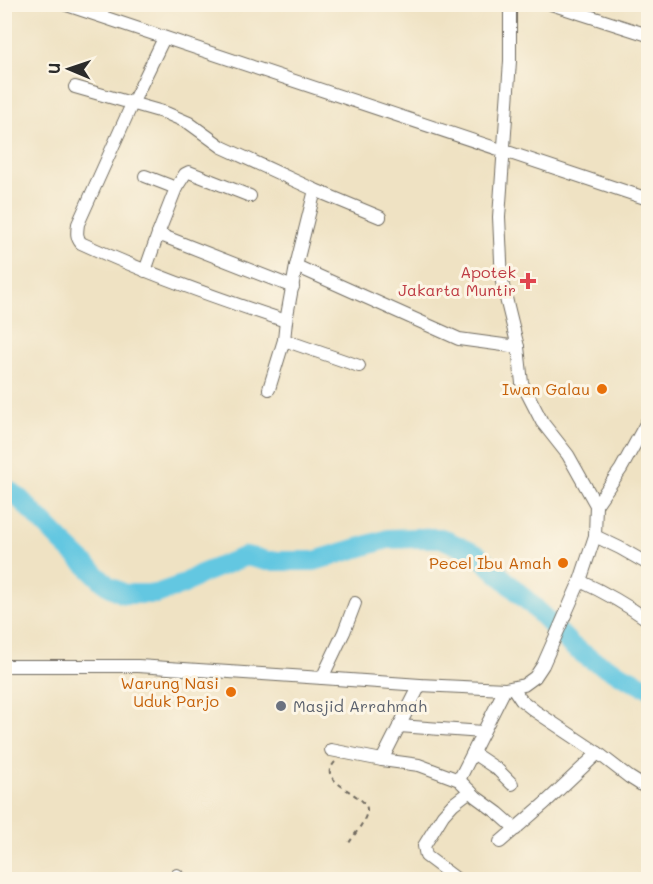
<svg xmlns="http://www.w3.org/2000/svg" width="653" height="884" font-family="Mali,sans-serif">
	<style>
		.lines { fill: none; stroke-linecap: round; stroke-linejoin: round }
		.river { stroke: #64c7e1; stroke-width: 20 }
		.street-casing { stroke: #706b60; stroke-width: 14 }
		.path { stroke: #706b60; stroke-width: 2; stroke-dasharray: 4.5 4.5; stroke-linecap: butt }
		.street { stroke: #fff; stroke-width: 12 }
		.health-dot { fill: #e0444e; stroke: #fcf5e5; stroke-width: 2 }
		.food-dot { fill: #e8710a; stroke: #fcf5e5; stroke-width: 2 }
		.worship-dot { fill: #6b7280; stroke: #fcf5e5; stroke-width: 2 }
		.labels { text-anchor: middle; stroke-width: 6; stroke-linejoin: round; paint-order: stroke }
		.health-label { font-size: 16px; fill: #be3a42; stroke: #fcf5e5; text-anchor: end }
		.food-label { font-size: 16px; fill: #c56008; stroke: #fcf5e5; text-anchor: end }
		.worship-label { font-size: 16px; fill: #5b616d; stroke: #fcf5e5; text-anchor: start }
	</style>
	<rect width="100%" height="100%" fill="#fcf5e5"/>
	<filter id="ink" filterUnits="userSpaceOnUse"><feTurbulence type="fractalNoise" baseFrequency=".0167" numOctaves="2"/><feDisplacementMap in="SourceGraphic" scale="12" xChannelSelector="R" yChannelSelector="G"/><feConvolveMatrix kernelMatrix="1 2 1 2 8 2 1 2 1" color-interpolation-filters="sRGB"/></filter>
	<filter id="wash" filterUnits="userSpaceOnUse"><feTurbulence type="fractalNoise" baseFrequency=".008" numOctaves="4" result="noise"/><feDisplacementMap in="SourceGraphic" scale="24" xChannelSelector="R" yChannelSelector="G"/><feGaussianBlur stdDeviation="1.35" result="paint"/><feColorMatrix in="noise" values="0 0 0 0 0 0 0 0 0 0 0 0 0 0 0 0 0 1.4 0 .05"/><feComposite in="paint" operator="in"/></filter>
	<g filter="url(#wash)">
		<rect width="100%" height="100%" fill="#efe2c3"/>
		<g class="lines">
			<!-- river -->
			<path class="river" d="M4,487L19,498L62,542L107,585L124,594H156L182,585L201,574L246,556L267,561H314L388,539L416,538H441L478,555L533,606L572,646L592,660L642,685L648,687"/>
		</g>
	</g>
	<g filter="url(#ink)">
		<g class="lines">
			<!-- street casing -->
			<g class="street-casing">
				<g id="street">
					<path d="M64,4L648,199"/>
					<path d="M551,4L648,35"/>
					<path d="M164,38L132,104L78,224C77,232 76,237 81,243C148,274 216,298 286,321"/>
					<path d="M75,87L166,113L189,123L222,147L315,190L380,217"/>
					<path d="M145,176L176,188L158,234"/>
					<path d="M176,188L185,174L189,172L250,196"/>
					<path d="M296,266L459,339L518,347"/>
					<path d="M145,271L158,234L293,287"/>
					<path d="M284,340L359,366"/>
					<path d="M269,389L284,340L286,321L296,266L315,190"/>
					<path d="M596,505L621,469L648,420"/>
					<path d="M595,536L620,548L648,564"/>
					<path d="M580,581C604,592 627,605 648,620"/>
					<path d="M4,666H138L322,678L420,685L505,689L524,685L535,677L543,665L580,581L595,536L596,505L568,455L542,422L522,383L518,347L502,282L499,217L510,61V4"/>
					<path d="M322,678L344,632L355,603"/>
					<path d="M513,688L521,700L535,711L598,753L629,777L648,789"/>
					<path d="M399,726L483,732"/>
					<path d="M331,750L382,760L420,685"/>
					<path d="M473,753L497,769L512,784"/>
					<path d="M382,760L419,765L459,780L476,797L498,813L516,829"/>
					<path d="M459,780L505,689"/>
					<path d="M500,842L545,803L598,753"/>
					<path d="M177,875L182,880"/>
					<path d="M458,880L426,856L424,846L443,815L453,804L470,791"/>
				</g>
			</g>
			<!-- path -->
			<path class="path" d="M335,762C334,763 331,767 330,769C326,784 366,796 367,809C368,818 354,835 349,843"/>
			<!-- street -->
			<use href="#street" class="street"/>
		</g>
	</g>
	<!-- markers -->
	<path class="health-dot" d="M525 272h6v6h6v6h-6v6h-6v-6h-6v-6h6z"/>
	<g class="food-dot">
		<circle cx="602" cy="389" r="6"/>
		<circle cx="563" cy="563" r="6"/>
		<circle cx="231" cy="692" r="6"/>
	</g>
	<circle class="worship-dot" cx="281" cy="706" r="6"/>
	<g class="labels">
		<!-- health labels -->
		<g class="health-label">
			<text x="516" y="278">Apotek<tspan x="516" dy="18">Jakarta Muntir</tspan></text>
		</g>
		<!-- food labels -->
		<g class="food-label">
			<text x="590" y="395">Iwan Galau</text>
			<text x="551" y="569">Pecel Ibu Amah</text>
			<text x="219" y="689">Warung Nasi<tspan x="219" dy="18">Uduk Parjo</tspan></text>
		</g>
		<!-- worship labels -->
		<g class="worship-label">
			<text x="293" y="712">Masjid Arrahmah</text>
		</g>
	</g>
	<!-- margin -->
	<rect width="653" height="884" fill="none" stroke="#fcf5e5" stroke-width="24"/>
	<!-- north arrow -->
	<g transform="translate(69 69) rotate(272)" stroke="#fcf5e5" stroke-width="4.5" paint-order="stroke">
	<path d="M0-4.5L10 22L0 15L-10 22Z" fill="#2b2b2b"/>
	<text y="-9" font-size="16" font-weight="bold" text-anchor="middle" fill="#2b2b2b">U</text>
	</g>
</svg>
